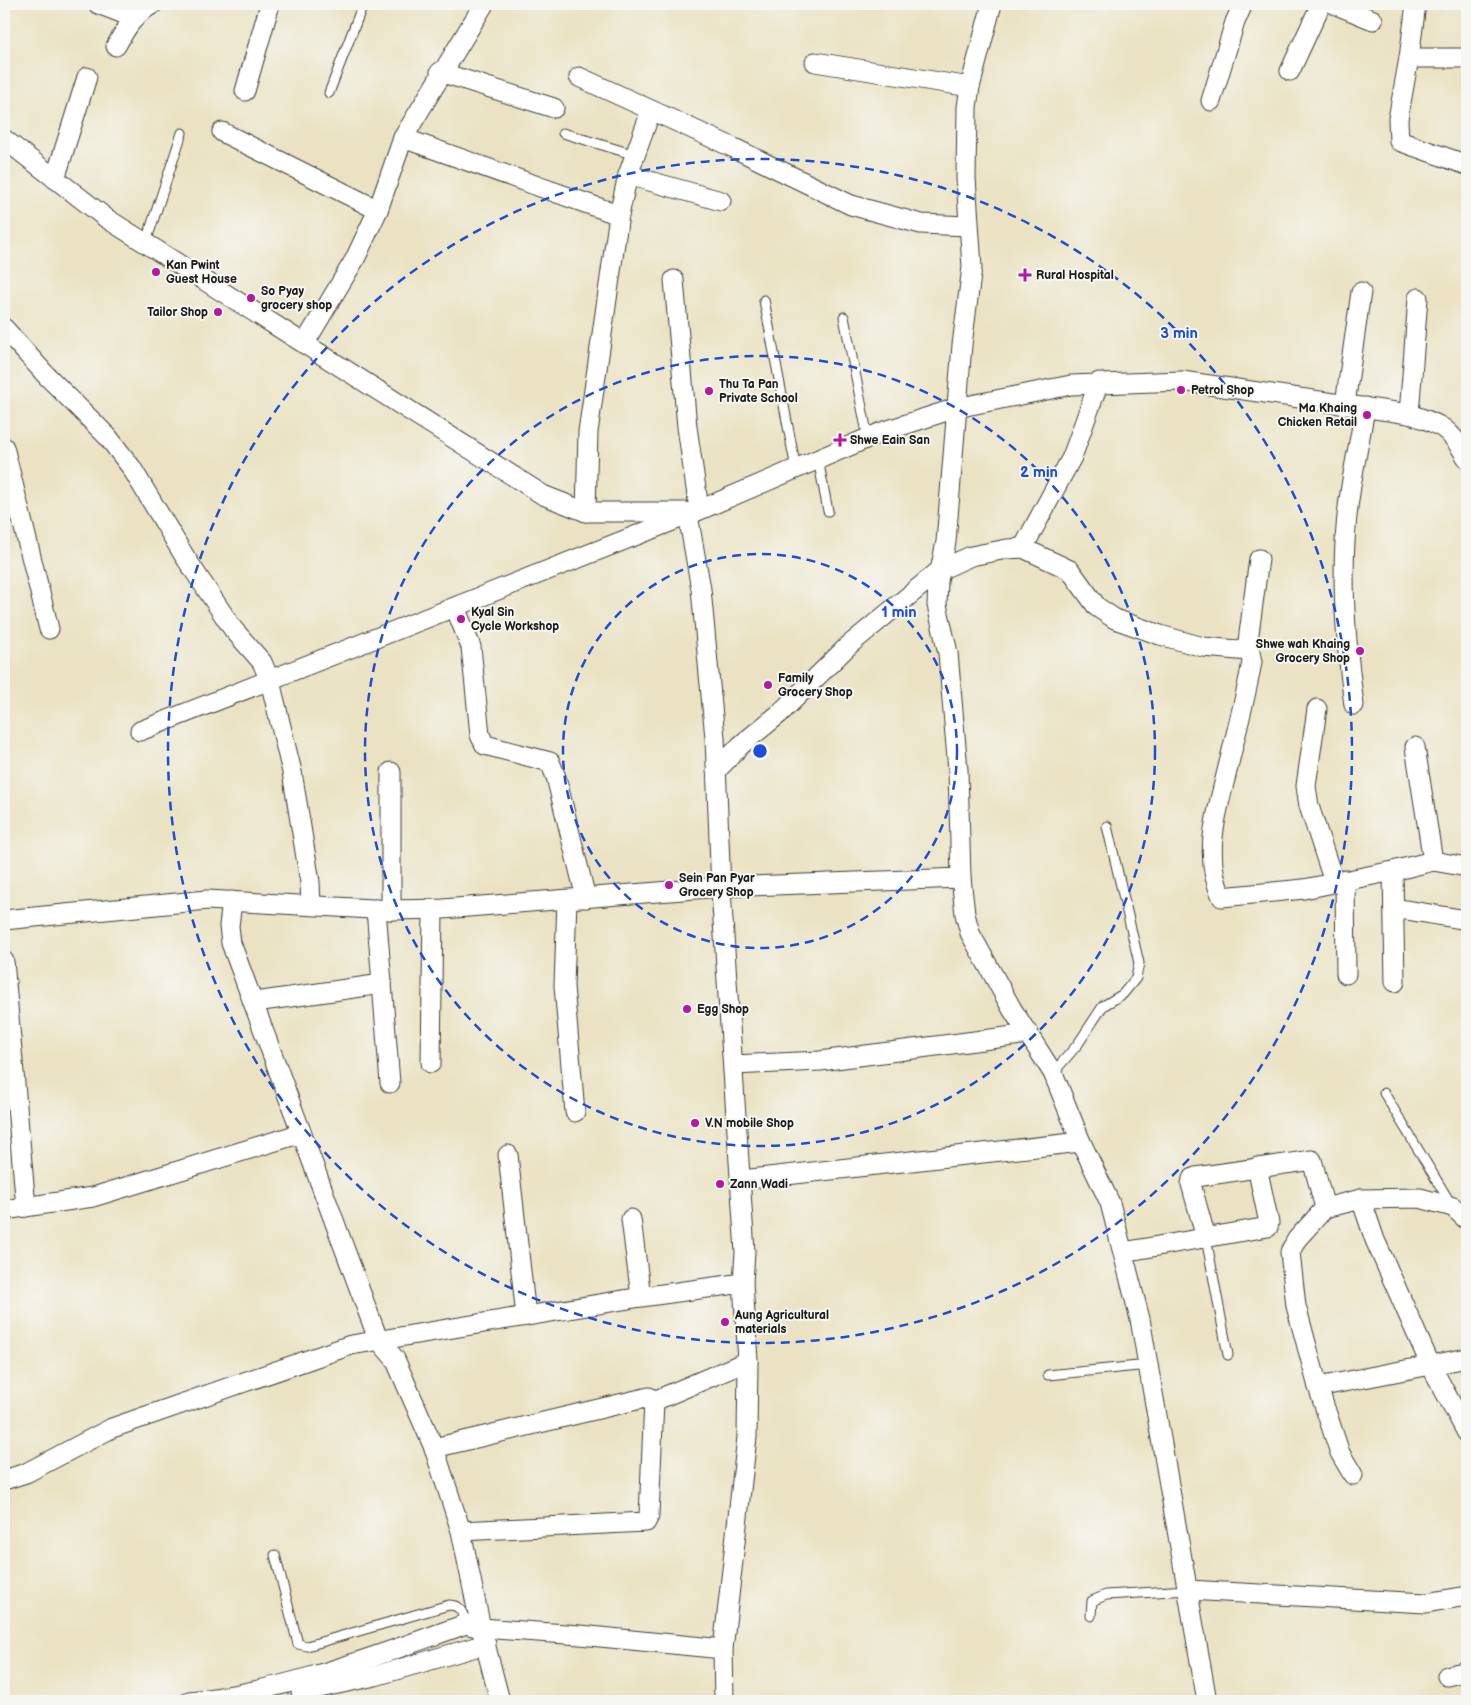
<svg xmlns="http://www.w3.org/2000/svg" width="1471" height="1705" font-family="'Balsamiq Sans',sans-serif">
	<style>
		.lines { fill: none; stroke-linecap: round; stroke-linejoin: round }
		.lane-casing { stroke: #3b3a35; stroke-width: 11 }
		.street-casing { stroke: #3b3a35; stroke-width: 21 }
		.lane { stroke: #fff; stroke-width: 9 }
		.street { stroke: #fff; stroke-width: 19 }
		.ring { fill: none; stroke: #1d4ed8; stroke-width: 2.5; stroke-dasharray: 9 6 }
		.poi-dot { fill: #b5179e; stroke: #f6f6f2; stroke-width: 2 }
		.labels { text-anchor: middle; stroke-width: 4; stroke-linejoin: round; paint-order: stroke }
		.poi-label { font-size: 12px; font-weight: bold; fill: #1c1c1c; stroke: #f6f6f2; text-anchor: start }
		.centre { fill: #1d4ed8; stroke: #f6f6f2; stroke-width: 2.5 }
		.ring-label { font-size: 15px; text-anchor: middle; font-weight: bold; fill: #1d4ed8; stroke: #f6f6f2; stroke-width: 4; stroke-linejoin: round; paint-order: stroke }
	</style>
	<rect width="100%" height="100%" fill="#f6f6f2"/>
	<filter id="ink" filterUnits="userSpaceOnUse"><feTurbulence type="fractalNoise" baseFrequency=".02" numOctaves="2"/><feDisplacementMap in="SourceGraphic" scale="10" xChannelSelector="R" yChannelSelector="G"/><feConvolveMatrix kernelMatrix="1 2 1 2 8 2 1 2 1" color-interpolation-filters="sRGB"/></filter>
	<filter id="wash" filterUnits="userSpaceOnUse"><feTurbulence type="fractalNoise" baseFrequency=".0096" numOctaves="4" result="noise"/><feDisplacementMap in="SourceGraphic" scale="20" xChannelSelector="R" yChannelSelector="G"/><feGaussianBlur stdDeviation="1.12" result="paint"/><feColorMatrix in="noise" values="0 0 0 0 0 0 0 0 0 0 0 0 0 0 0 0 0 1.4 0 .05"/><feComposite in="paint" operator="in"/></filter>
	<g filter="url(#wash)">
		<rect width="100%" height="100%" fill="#eae2c2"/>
	</g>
	<g filter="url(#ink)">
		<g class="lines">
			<!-- lane casing -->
			<g class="lane-casing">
				<g id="lane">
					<path d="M329,93L363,4"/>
					<path d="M563,133L635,155"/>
					<path d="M146,242L182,133"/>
					<path d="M764,300L796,469"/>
					<path d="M844,317L868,438"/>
					<path d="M818,459L828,511"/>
					<path d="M1053,1073L1078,1044L1103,1006L1123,994L1136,978L1139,963L1107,826"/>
					<path d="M1384,1093L1451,1204"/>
					<path d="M1206,1238L1228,1355"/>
					<path d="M1048,1375L1148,1365"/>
					<path d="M275,1555L298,1644L307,1646L449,1605C461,1605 463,1614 466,1624"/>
					<path d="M1091,1616L1092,1601L1106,1595L1188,1590"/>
				</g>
			</g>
			<!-- street casing -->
			<g class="street-casing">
				<g id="street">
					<path d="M98,4L134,18"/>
					<path d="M992,4L970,87L967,107L966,178L972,267L962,345L946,542L938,581L937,605L948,653L958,770L961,878L965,914L970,933L1012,1009L1053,1073L1081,1142L1110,1203L1140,1319L1207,1701"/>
					<path d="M1334,4L1373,20"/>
					<path d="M1416,4L1409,58L1398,119L1399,141L1467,165"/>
					<path d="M116,46C126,28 135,13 153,4"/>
					<path d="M1409,58H1467"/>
					<path d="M815,62L970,87"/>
					<path d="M1290,71L1321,4"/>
					<path d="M440,72L554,108"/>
					<path d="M579,77L734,148L851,205L921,224L968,226"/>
					<path d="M245,91L270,4"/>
					<path d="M1211,101L1235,22L1243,4"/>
					<path d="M222,132L378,210"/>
					<path d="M403,138L619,215"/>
					<path d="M4,139L106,218L543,495L586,512H686"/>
					<path d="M628,175L721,201"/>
					<path d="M55,179L87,77"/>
					<path d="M674,280L687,427L699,509"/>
					<path d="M4,328L46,375L108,437L131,467L185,557L233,629L262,662L270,681L292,772L310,882L311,904"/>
					<path d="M305,343L355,259L378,210L403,138L484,4"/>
					<path d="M1345,404L1361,292"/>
					<path d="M1409,414L1418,298"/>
					<path d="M4,447L49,629"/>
					<path d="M586,512L588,432L619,215L628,175L651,111"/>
					<path d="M688,515L701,589L715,738L721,890L745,1252L743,1283L748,1361L747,1437L723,1649L724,1701"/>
					<path d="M1023,548L1072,457L1099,382"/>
					<path d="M1259,559L1248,641L1252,662C1246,696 1237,729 1229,763C1219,806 1201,854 1222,897L1304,889L1393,871L1433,861L1467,867"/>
					<path d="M455,607L471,647L480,735L485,745L550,762L556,777L586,898"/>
					<path d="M1354,705C1345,636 1339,563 1350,493C1354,464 1361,436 1365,407"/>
					<path d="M1317,709L1306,786L1309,806L1334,882"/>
					<path d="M140,731L688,515L882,432L956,408L1071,385L1182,381L1409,414C1441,424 1450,428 1467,458"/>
					<path d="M1415,747L1433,861"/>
					<path d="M716,771L741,745L779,714L848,646L940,570L971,556L1007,549L1023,548L1070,570L1097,607L1115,619L1160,635L1203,647L1249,651"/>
					<path d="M391,772V910"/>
					<path d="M1393,871L1395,982"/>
					<path d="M1345,880L1346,974"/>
					<path d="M567,900L564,986L575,1112"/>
					<path d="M232,901L229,926L231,943L378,1339L395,1359L434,1448L461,1531L481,1628L500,1701"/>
					<path d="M1394,908L1467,920"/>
					<path d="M376,909L390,1083"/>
					<path d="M4,920L207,900L391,910L443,909L721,887L961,878"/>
					<path d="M4,961L26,1207"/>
					<path d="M255,1002L382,984"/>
					<path d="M431,1063L433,910"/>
					<path d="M733,1065L820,1061L1029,1034"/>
					<path d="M508,1155L526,1316"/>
					<path d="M741,1180L1081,1142"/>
					<path d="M1361,1199L1375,1240L1430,1364L1467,1433"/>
					<path d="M4,1210L93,1197L302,1133"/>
					<path d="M631,1219L641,1297"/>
					<path d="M1206,1238L1191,1184L1192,1179L1196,1177L1312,1160L1325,1208"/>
					<path d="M1123,1252L1268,1227L1269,1223L1257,1167"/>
					<path d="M1318,1387L1467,1358"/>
					<path d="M654,1401L748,1361"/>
					<path d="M434,1448L649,1397L654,1401L649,1516L646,1522L461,1531"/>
					<path d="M1353,1475L1340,1453L1318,1387L1296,1306L1290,1252L1297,1239L1325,1208L1361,1199L1420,1198L1453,1207L1467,1220"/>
					<path d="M4,1480L26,1473L112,1428L351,1345L641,1297L743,1283"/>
					<path d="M1188,1590L1426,1603L1467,1596"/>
					<path d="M1447,1676L1467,1671"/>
					<path d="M301,1692L375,1676L486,1644"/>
					<path d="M189,1701C286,1692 375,1656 466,1624L481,1628L580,1635L723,1649"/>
				</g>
			</g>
			<!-- lane -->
			<use href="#lane" class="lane"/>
			<!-- street -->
			<use href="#street" class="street"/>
		</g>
	</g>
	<!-- distance rings -->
	<g class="ring">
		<circle cx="760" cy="751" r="197"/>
		<circle cx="760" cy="751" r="395"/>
		<circle cx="760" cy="751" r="592"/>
	</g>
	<!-- markers -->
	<g class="poi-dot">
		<circle cx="156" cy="272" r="5"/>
		<path d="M1022.5 267.5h5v5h5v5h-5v5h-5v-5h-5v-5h5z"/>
		<circle cx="251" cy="298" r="5"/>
		<circle cx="218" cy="312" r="5"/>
		<circle cx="1181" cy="390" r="5"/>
		<circle cx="709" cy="391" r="5"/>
		<circle cx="1367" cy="415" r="5"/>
		<path d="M837.5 432.5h5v5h5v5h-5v5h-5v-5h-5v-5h5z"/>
		<circle cx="461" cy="619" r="5"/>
		<circle cx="1360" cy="651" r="5"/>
		<circle cx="768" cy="685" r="5"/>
		<circle cx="669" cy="885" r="5"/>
		<circle cx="687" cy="1009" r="5"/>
		<circle cx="695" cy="1123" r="5"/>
		<circle cx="720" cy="1184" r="5"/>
		<circle cx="725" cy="1322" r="5"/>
	</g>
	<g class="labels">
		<!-- poi labels -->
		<g class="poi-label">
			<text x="166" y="269">Kan Pwint<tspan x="166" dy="14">Guest House</tspan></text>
			<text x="1036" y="279">Rural Hospital</text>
			<text x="261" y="295">So Pyay<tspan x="261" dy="14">grocery shop</tspan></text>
			<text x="208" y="316" text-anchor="end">Tailor Shop</text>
			<text x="719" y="388">Thu Ta Pan<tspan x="719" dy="14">Private School</tspan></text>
			<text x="1191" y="394">Petrol Shop</text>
			<text x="1357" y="412" text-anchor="end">Ma Khaing<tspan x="1357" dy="14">Chicken Retail</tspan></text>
			<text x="850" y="444">Shwe Eain San</text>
			<text x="471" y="616">Kyal Sin<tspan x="471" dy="14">Cycle Workshop</tspan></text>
			<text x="1350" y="648" text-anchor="end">Shwe wah Khaing<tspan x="1350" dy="14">Grocery Shop</tspan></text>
			<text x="778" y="682">Family<tspan x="778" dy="14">Grocery Shop</tspan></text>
			<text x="679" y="882">Sein Pan Pyar<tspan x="679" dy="14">Grocery Shop</tspan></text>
			<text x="697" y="1013">Egg Shop</text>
			<text x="705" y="1127">V.N mobile Shop</text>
			<text x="730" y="1188">Zann Wadi</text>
			<text x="735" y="1319">Aung Agricultural<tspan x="735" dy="14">materials</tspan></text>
		</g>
	</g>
	<circle cx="760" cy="751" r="8" class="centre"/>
	<g class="ring-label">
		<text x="1179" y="338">3 min</text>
		<text x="1039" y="477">2 min</text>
		<text x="899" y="617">1 min</text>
	</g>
	<!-- margin -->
	<rect width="1471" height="1705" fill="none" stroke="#f6f6f2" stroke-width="20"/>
</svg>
